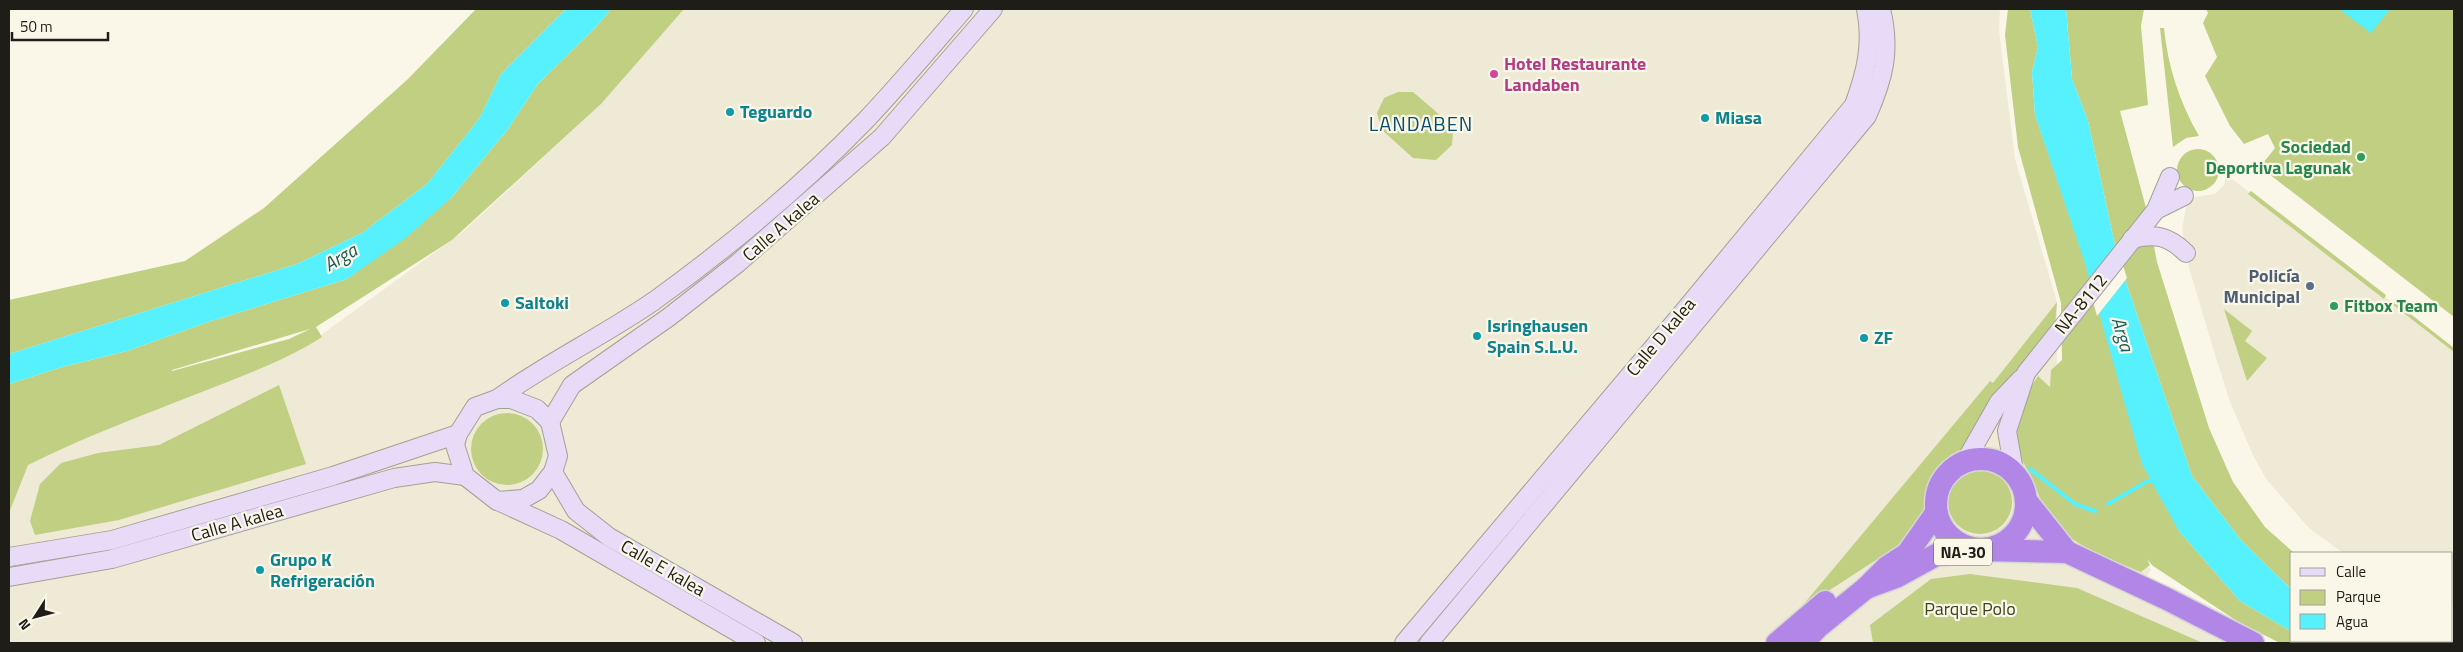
<svg xmlns="http://www.w3.org/2000/svg" width="2463" height="652" font-family="'Titillium Web',sans-serif">
	<style>
		.built { fill: #efead5 }
		.green { fill: #c1cf83; fill-rule: evenodd }
		.water { fill: #56f1fd }
		.pier { fill: #faf7e9 }
		.lines { fill: none; stroke-linecap: round; stroke-linejoin: round }
		.stream { stroke: #56f1fd; stroke-width: 4 }
		.secondary-casing { stroke: #a4a194; stroke-width: 20 }
		.highway-casing { stroke: #d6d6d5; stroke-width: 25 }
		.secondary { stroke: #e8dbf8; stroke-width: 18 }
		.highway { stroke: #b286e6; stroke-width: 22 }
		.hotel-dot { fill: #d1479c; stroke: #faf7e9; stroke-width: 2 }
		.culture-dot { fill: #0f9aa8; stroke: #faf7e9; stroke-width: 2 }
		.leisure-dot { fill: #2e9e5b; stroke: #faf7e9; stroke-width: 2 }
		.service-dot { fill: #5c6f8a; stroke: #faf7e9; stroke-width: 2 }
		.labels { text-anchor: middle; stroke-width: 4.5; stroke-linejoin: round; paint-order: stroke }
		.shield { fill: #faf7e9; stroke: #605e57; stroke-width: 1 }
		.shield-label { font-size: 16px; font-weight: bold; fill: #1e1d18 }
		.hotel-label { font-size: 18px; font-weight: bold; fill: #b23c85; stroke: #faf7e9; text-anchor: start }
		.culture-label { font-size: 18px; font-weight: bold; fill: #0d838f; stroke: #faf7e9; text-anchor: start }
		.leisure-label { font-size: 18px; font-weight: bold; fill: #27864d; stroke: #faf7e9; text-anchor: end }
		.street-label { font-size: 18px; fill: #1e1d18; stroke: #faf7e9 }
		.service-label { font-size: 18px; font-weight: bold; fill: #4e5e75; stroke: #faf7e9; text-anchor: end }
		.park-label { font-size: 18px; fill: #3d441a; stroke: #faf7e9 }
		.water-label { font-size: 19px; font-style: italic; fill: #1a5a5f; stroke: #faf7e9 }
		.quarter-label { font-size: 20px; letter-spacing: 1px; fill: #084d6b; stroke: #faf7e9 }
	</style>
	<rect width="100%" height="100%" fill="#faf7e9"/>
	<!-- built -->
	<g class="built">
		<path d="M681,9H2000L1999,31L2015,159L2057,302V433L2151,570L2146,578L2264,643H9V470L321,335L464,231L601,104Z"/>
		<path d="M2227,175L2454,350V606L2452,605V553H2343L2309,528L2266,479L2252,453L2230,402L2213,348L2189,268L2182,229L2188,198L2215,194L2224,185Z"/>
	</g>
	<!-- green -->
	<g class="green">
		<path d="M476,9H566L501,74L479,119L427,184L362,233L297,264L9,354V300L185,261L264,208L408,79Z"/>
		<path d="M611,9H684L601,104L452,240L316,327L322,337C283,362 237,378 194,395C138,417 82,438 28,465L9,513V384L62,367L127,351L208,322L347,279L451,198L508,129L537,85L595,28ZM310,329L289,339L172,371V370Z"/>
		<path d="M2008,9H2030L2038,47L2032,72L2035,115L2179,531L2240,601L2292,632V641H2307L2311,643H2280L2240,623L2153,566L2147,559L2150,565L2141,572C2112,560 2065,543 2048,515C2041,503 2037,489 2031,477C2027,468 2022,461 2018,453C2004,426 2024,398 2038,376L2050,387L2051,370L2062,360L2061,303L2018,147L2005,35Z"/>
		<path d="M2066,9H2144L2141,26L2148,105L2120,111L2149,219L2157,262L2209,428L2233,482L2265,527L2294,553H2292V590L2240,539L2192,476L2118,259L2088,121L2072,79Z"/>
		<path d="M2206,9H2454V317L2260,167L2275,148L2268,134L2244,144L2230,126L2205,76L2217,57L2203,23L2208,13Z"/>
		<path d="M2160,28H2164C2168,67 2179,101 2199,136L2186,138L2173,147Z"/>
		<path d="M1398,92H1413L1441,116L1453,132L1452,145L1436,160L1413,158L1382,130L1377,113L1384,98Z"/>
		<circle cx="2198" cy="170" r="21"/>
		<path d="M2251,191L2386,295L2384,299L2248,194Z"/>
		<path d="M2394,301L2454,348V352L2392,304Z"/>
		<path d="M2057,302L2055,325L1965,448C1923,463 1937,495 1920,525C1917,530 1911,535 1907,540L1805,606L1803,605L1990,381L1993,383Z"/>
		<path d="M2224,309L2252,331L2245,341L2267,358L2247,381Z"/>
		<path d="M279,385L306,464L119,520L35,535L30,521L40,484L61,463L98,453L159,445Z"/>
		<circle cx="507" cy="449" r="36"/>
		<circle cx="1980" cy="502" r="32"/>
		<path d="M1970,574L2077,588L2203,643H1873L1870,625L1931,579Z"/>
	</g>
	<!-- water -->
	<g class="water">
		<path d="M566,9H611L595,28L537,85L508,129L451,198L407,237L347,279L208,322L127,351L62,367L9,384V354L297,264L362,233L427,184L479,119L501,74Z"/>
		<path d="M2030,9H2066L2072,79L2088,121L2118,259L2192,476L2240,539L2292,590V632L2240,601L2179,531L2142,464L2084,260L2035,115L2032,72L2038,47Z"/>
		<path d="M2339,9H2390L2371,33Z"/>
		<path d="M2307,641H2410L2415,643H2311Z"/>
	</g>
	<!-- pier -->
	<path class="pier" d="M2121,259L2127,278L2097,316L2088,283Z"/>
	<g class="lines">
		<!-- stream -->
		<g class="stream">
			<path d="M2030,469L2075,504L2095,511"/>
			<path d="M2108,504L2146,482L2154,480"/>
		</g>
		<!-- secondary casing -->
		<g class="secondary-casing">
			<g id="secondary">
				<path d="M2156,210L2184,196"/>
				<path d="M2132,239C2155,233 2169,236 2186,253"/>
				<path d="M497,399C547,363 603,336 654,301C729,247 802,186 866,120C900,84 932,46 964,9"/>
				<path d="M497,399H511L537,409L550,422L558,456L553,472L539,490L523,499L497,501L465,476L455,445L458,434L475,407Z"/>
				<path d="M550,422L572,385L669,317L738,263L882,137L993,9"/>
				<path d="M1966,460L1999,402L2021,379"/>
				<path d="M2014,471L2007,431L2026,373L2156,210L2170,177"/>
				<path d="M553,472L576,511L609,537L793,643"/>
				<path d="M500,502L561,530L756,643"/>
				<path d="M9,557L112,540L333,476L458,434"/>
				<path d="M9,577L112,559L394,478L435,472L465,476"/>
				<path d="M1404,643L1684,311L1854,105C1866,72 1873,44 1866,9"/>
				<path d="M1429,643L1867,116C1884,78 1891,50 1881,9"/>
			</g>
		</g>
		<!-- highway casing -->
		<g class="highway-casing">
			<g id="highway">
				<circle cx="1981" cy="504" r="45"/>
				<path d="M2028,503L2067,552"/>
				<path d="M1866,588L1896,577L1936,555L1981,550L2067,552L2167,599L2253,643"/>
				<path d="M1777,643L1825,602"/>
				<path d="M1803,643L1818,627L1866,588L1887,567L1907,554L1936,513"/>
			</g>
		</g>
		<!-- secondary -->
		<use href="#secondary" class="secondary"/>
		<!-- highway -->
		<use href="#highway" class="highway"/>
	</g>
	<!-- markers -->
	<circle class="hotel-dot" cx="1494" cy="74" r="5"/>
	<g class="culture-dot">
		<circle cx="730" cy="112" r="5"/>
		<circle cx="1705" cy="118" r="5"/>
		<circle cx="505" cy="303" r="5"/>
		<circle cx="1477" cy="336" r="5"/>
		<circle cx="1864" cy="338" r="5"/>
		<circle cx="260" cy="570" r="5"/>
	</g>
	<g class="leisure-dot">
		<circle cx="2361" cy="157" r="5"/>
		<circle cx="2334" cy="306" r="5"/>
	</g>
	<circle class="service-dot" cx="2310" cy="286" r="5"/>
	<g class="labels">
		<!-- shield labels -->
		<rect class="shield" x="1934" y="538.5" width="58" height="27" rx="4"/>
		<g class="shield-label">
			<text x="1963" y="558">NA-30</text>
		</g>
		<!-- hotel labels -->
		<g class="hotel-label">
			<text x="1504" y="70">Hotel Restaurante<tspan x="1504" dy="21">Landaben</tspan></text>
		</g>
		<!-- culture labels -->
		<g class="culture-label">
			<text x="740" y="118">Teguardo</text>
			<text x="1715" y="124">Miasa</text>
			<text x="515" y="309">Saltoki</text>
			<text x="1487" y="332">Isringhausen<tspan x="1487" dy="21">Spain S.L.U.</tspan></text>
			<text x="1874" y="344">ZF</text>
			<text x="270" y="566">Grupo K<tspan x="270" dy="21">Refrigeración</tspan></text>
		</g>
		<!-- leisure labels -->
		<g class="leisure-label">
			<text x="2351" y="153">Sociedad<tspan x="2351" dy="21">Deportiva Lagunak</tspan></text>
			<text x="2344" y="312" text-anchor="start">Fitbox Team</text>
		</g>
		<!-- street labels -->
		<g class="street-label">
			<text transform="translate(781 227) rotate(-41)" y="6">Calle A kalea</text>
			<text transform="translate(2081 304) rotate(-51)" y="6">NA-8112</text>
			<text transform="translate(1661 337) rotate(-50)" y="6">Calle D kalea</text>
			<text transform="translate(237 523) rotate(-16)" y="6">Calle A kalea</text>
			<text transform="translate(663 568) rotate(30)" y="6">Calle E kalea</text>
		</g>
		<!-- service labels -->
		<g class="service-label">
			<text x="2300" y="282">Policía<tspan x="2300" dy="21">Municipal</tspan></text>
		</g>
		<!-- park labels -->
		<g class="park-label">
			<text x="1970" y="615">Parque Polo</text>
		</g>
		<!-- water labels -->
		<g class="water-label">
			<text transform="translate(340 257) rotate(-31)" y="7">Arga</text>
			<text transform="translate(2123 334) rotate(74)" y="7">Arga</text>
		</g>
		<!-- quarter labels -->
		<g class="quarter-label">
			<text x="1421" y="131">LANDABEN</text>
		</g>
	</g>
	<!-- border -->
	<rect width="2463" height="652" fill="none" stroke="#1e1d18" stroke-width="20"/>
	<!-- legend -->
	<rect x="2290" y="552" width="162" height="90" fill="#faf7e9" stroke="#a2a095"/>
	<rect x="2300" y="568" width="25" height="8" fill="#e8dbf8" stroke="#a2a095"/>
	<text x="2336" y="577" font-size="15" fill="#1e1d18">Calle</text>
	<rect x="2300" y="590" width="25" height="15" fill="#c1cf83" stroke="#a2a095"/>
	<text x="2336" y="602" font-size="15" fill="#1e1d18">Parque</text>
	<rect x="2300" y="614" width="25" height="15" fill="#56f1fd" stroke="#a2a095"/>
	<text x="2336" y="627" font-size="15" fill="#1e1d18">Agua</text>
	<!-- north arrow -->
	<g transform="translate(35 617) rotate(234)" stroke="#faf7e9" stroke-width="4" paint-order="stroke">
	<path d="M0-4L9 19L0 12L-9 19Z" fill="#1e1d18"/>
	<text y="-8" font-size="14" font-weight="bold" text-anchor="middle" fill="#1e1d18">N</text>
	</g>
	<!-- scale -->
	<path d="M12 32v8h96v-8" fill="none" stroke="#1e1d18" stroke-width="2.5"/>
	<text x="20" y="32" font-size="15" fill="#1e1d18" stroke="#faf7e9" stroke-width="4" paint-order="stroke">50 m</text>
</svg>
